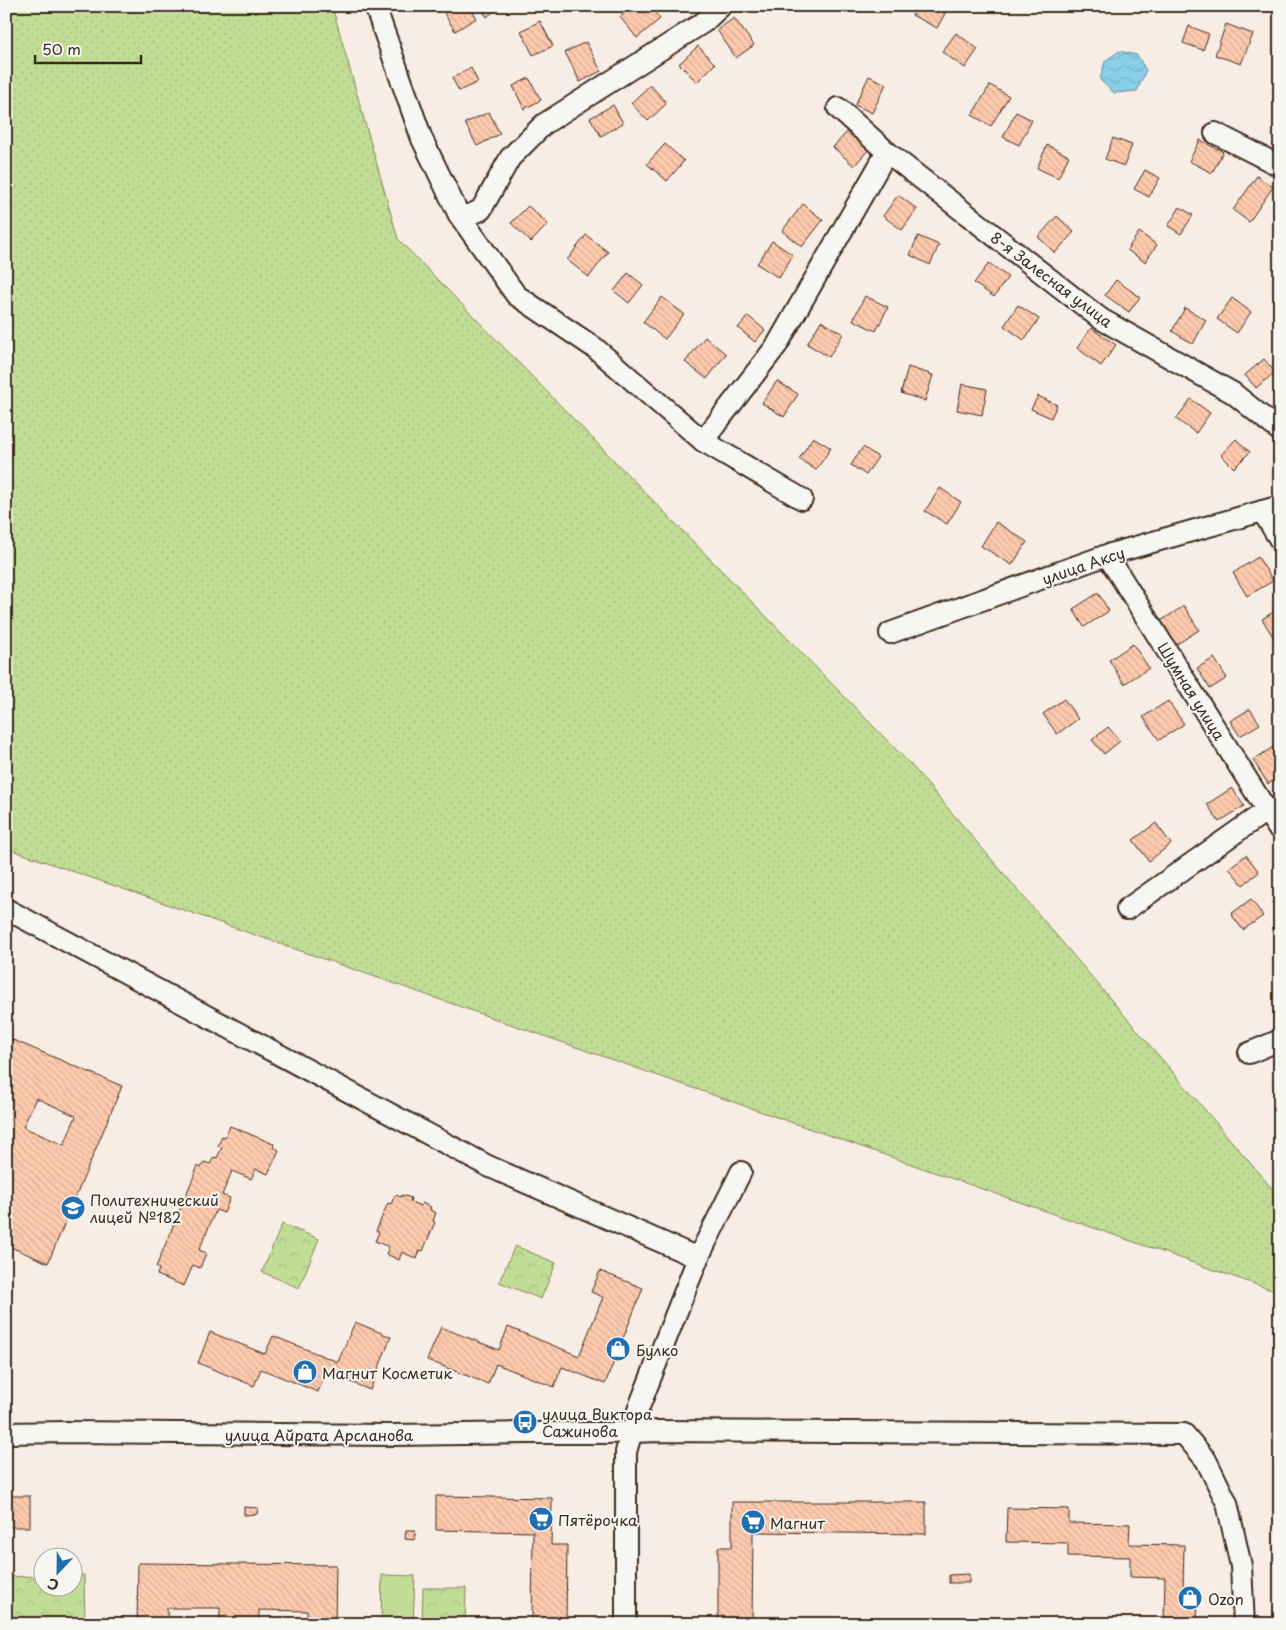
<svg xmlns="http://www.w3.org/2000/svg" width="1286" height="1630" viewBox="0 0 1286 1630" font-family="'Playpen Sans',sans-serif">
<defs>
<pattern id="grass-dots" width="8" height="8" patternUnits="userSpaceOnUse" patternTransform="scale(1.25)"><rect width="8" height="8" fill="#c1dd95"/><path d="M2 2h.1M6 6h.1" fill="none" stroke="#a7be80" stroke-width="1.8" stroke-linecap="round"/></pattern>
<pattern id="park-crowns" width="20" height="18" patternUnits="userSpaceOnUse" patternTransform="scale(1.25)"><rect width="20" height="18" fill="#c1dd95"/><path d="M2 6a3 3 0 1 1 6 0M12 15a3 3 0 1 1 6 0" fill="none" stroke="#a7be80"/></pattern>
<pattern id="water-waves" width="16" height="10" patternUnits="userSpaceOnUse" patternTransform="scale(1.25)"><rect width="16" height="10" fill="#89cfea"/><path d="M0 5q4-4 8 0t8 0" fill="none" stroke="#77b2c8"/></pattern>
<pattern id="building-back-hatch" width="6" height="6" patternUnits="userSpaceOnUse" patternTransform="scale(1.25)"><rect width="6" height="6" fill="#fecaae"/><path d="M-1 5l2 2M0 0l6 6M5-1l2 2" fill="none" stroke="#dbae95"/></pattern>
</defs>
<rect width="100%" height="100%" fill="#f8ede4"/>
<filter id="ink" filterUnits="userSpaceOnUse"><feTurbulence type="fractalNoise" baseFrequency=".02" numOctaves="2"/><feDisplacementMap in="SourceGraphic" scale="10" xChannelSelector="R" yChannelSelector="G"/><feConvolveMatrix kernelMatrix="1 2 1 2 8 2 1 2 1" color-interpolation-filters="sRGB"/></filter>
<g filter="url(#ink)">
<polygon fill="url(#grass-dots)" stroke="#7e845a" points="6,6 332,6 398,239 912,766 1280,1198 1280,1293 6,848"/>
<g fill="url(#park-crowns)" stroke="#7e845a">
<polygon points="282,1224 319,1239 299,1288 262,1272"/>
<polygon points="515,1246 556,1263 541,1299 499,1282"/>
<polygon points="84,1575 85,1624 6,1624 6,1577 42,1576 42,1588 72,1588 73,1576"/>
<polygon points="423,1588 466,1588 465,1624 422,1624"/>
</g>
<polygon fill="#c1dd95" stroke="#7e845a" points="382,1575 415,1576 413,1624 381,1624"/>
<polygon fill="url(#water-waves)" stroke="#6a8d98" points="1119,51 1137,55 1146,70 1137,91 1114,93 1100,80 1105,61"/>
<g fill="url(#building-back-hatch)" stroke="#3b2a1e" fill-rule="evenodd">
<polygon points="454,6 469,6 477,18 455,31 444,13"/>
<polygon points="479,6 500,6 487,17"/>
<polygon points="633,6 650,6 660,19 637,38 620,17"/>
<polygon points="917,6 949,6 937,28 912,15"/>
<polygon points="734,18 754,45 736,58 717,30"/>
<polygon points="540,21 553,46 533,55 521,31"/>
<polygon points="1226,24 1253,34 1241,64 1215,55"/>
<polygon points="1189,26 1209,34 1203,50 1183,43"/>
<polygon points="956,33 978,49 965,68 942,52"/>
<polygon points="586,42 601,71 580,82 565,52"/>
<polygon points="698,46 715,64 697,82 679,64"/>
<polygon points="471,68 478,82 459,91 452,78"/>
<polygon points="869,76 886,84 872,113 855,105"/>
<polygon points="529,78 541,100 524,109 513,86"/>
<polygon points="650,85 667,103 648,121 631,103"/>
<polygon points="990,85 1009,96 991,126 972,115"/>
<polygon points="613,105 623,123 601,136 590,118"/>
<polygon points="489,112 500,134 477,146 465,123"/>
<polygon points="1016,112 1032,120 1019,145 1003,137"/>
<polygon points="850,129 870,148 854,166 833,147"/>
<polygon points="1113,138 1132,145 1124,166 1105,159"/>
<polygon points="1200,140 1223,152 1212,173 1189,161"/>
<polygon points="665,144 684,161 667,181 647,164"/>
<polygon points="1047,145 1069,156 1058,178 1037,168"/>
<polygon points="1145,170 1160,178 1149,197 1134,189"/>
<polygon points="1257,176 1273,187 1249,222 1233,210"/>
<polygon points="898,195 917,209 902,230 883,216"/>
<polygon points="803,204 823,220 802,247 782,231"/>
<polygon points="528,206 548,224 531,242 511,223"/>
<polygon points="1180,207 1193,215 1181,234 1168,226"/>
<polygon points="1057,216 1074,232 1055,253 1038,237"/>
<polygon points="1139,232 1157,245 1145,262 1127,250"/>
<polygon points="586,235 608,252 589,277 567,260"/>
<polygon points="918,236 939,245 930,265 910,255"/>
<polygon points="772,241 793,255 779,278 757,264"/>
<polygon points="989,263 1008,277 994,297 974,283"/>
<polygon points="628,273 643,285 629,303 614,291"/>
<polygon points="1116,280 1140,297 1129,312 1105,295"/>
<polygon points="865,296 888,307 876,331 853,320"/>
<polygon points="662,297 684,314 665,339 643,322"/>
<polygon points="1232,298 1251,312 1237,333 1217,319"/>
<polygon points="1018,305 1039,319 1024,340 1004,326"/>
<polygon points="1185,308 1206,320 1193,344 1172,331"/>
<polygon points="748,316 765,330 755,342 738,328"/>
<polygon points="821,321 843,334 829,357 807,344"/>
<polygon points="1091,328 1116,345 1101,366 1077,348"/>
<polygon points="705,337 726,354 707,379 685,362"/>
<polygon points="1264,359 1275,372 1256,388 1245,375"/>
<polygon points="908,367 933,375 925,401 901,393"/>
<polygon points="777,381 798,394 784,417 762,403"/>
<polygon points="962,384 987,389 982,415 957,410"/>
<polygon points="1038,396 1057,405 1051,418 1031,409"/>
<polygon points="1191,399 1210,413 1196,433 1176,419"/>
<polygon points="813,437 831,448 816,470 799,459"/>
<polygon points="1236,439 1250,452 1234,468 1221,455"/>
<polygon points="863,447 878,457 866,475 851,465"/>
<polygon points="940,488 961,502 947,524 925,511"/>
<polygon points="996,522 1027,542 1012,565 981,546"/>
<polygon points="1258,557 1273,581 1247,596 1233,573"/>
<polygon points="1098,593 1109,611 1084,627 1073,609"/>
<polygon points="1184,606 1199,630 1174,646 1159,622"/>
<polygon points="1280,608 1280,641 1277,643 1262,619"/>
<polygon points="1133,644 1149,668 1124,684 1109,660"/>
<polygon points="1214,658 1227,678 1210,689 1197,668"/>
<polygon points="1064,699 1078,719 1057,734 1043,714"/>
<polygon points="1168,701 1184,724 1159,740 1143,717"/>
<polygon points="1250,709 1260,724 1240,736 1230,721"/>
<polygon points="1108,727 1120,741 1104,754 1092,740"/>
<polygon points="1278,744 1280,747 1280,777 1268,784 1253,760"/>
<polygon points="1232,788 1244,806 1219,822 1207,804"/>
<polygon points="1156,823 1171,844 1149,861 1133,840"/>
<polygon points="1246,855 1259,872 1243,885 1229,868"/>
<polygon points="1251,899 1263,916 1243,930 1231,914"/>
<path d="M6,1037l116,49 -74,177 -42,-18zM36,1098l40,18 -12,29 -41,-18z"/>
<polygon points="230,1126 274,1144 273,1147 279,1150 268,1174 256,1169 251,1179 232,1171 222,1195 230,1198 224,1213 216,1210 199,1250 206,1253 200,1268 193,1265 184,1286 157,1275 159,1269 156,1267 198,1166 201,1168 204,1162 210,1164 214,1157 217,1158 222,1147 218,1146 222,1136 225,1137"/>
<polygon points="395,1195 401,1197 402,1195 411,1198 410,1202 421,1206 422,1203 431,1207 430,1210 436,1213 433,1221 435,1222 423,1251 420,1250 417,1259 402,1252 399,1260 386,1254 389,1247 375,1241 379,1232 376,1231 388,1203 391,1204"/>
<polygon points="600,1271 643,1288 605,1384 562,1367 554,1387 496,1364 488,1384 427,1360 441,1327 499,1350 508,1327 579,1356 603,1297 591,1292"/>
<polygon points="355,1322 391,1337 370,1390 326,1372 318,1392 261,1369 254,1386 198,1363 210,1332 265,1354 273,1336 338,1362"/>
<rect x="6" y="1496" width="24" height="31"/>
<polygon points="436,1496 552,1498 551,1545 567,1545 566,1624 532,1624 533,1532 436,1530"/>
<polygon points="732,1502 926,1502 926,1534 753,1532 752,1624 718,1624 718,1547 732,1547"/>
<polygon points="244,1507 258,1508 257,1514 244,1515"/>
<polygon points="1007,1508 1069,1509 1069,1523 1130,1524 1129,1544 1184,1545 1183,1591 1198,1591 1197,1624 1164,1624 1165,1578 1130,1577 1130,1557 1068,1556 1068,1543 1006,1542"/>
<polygon points="406,1530 415,1530 415,1540 405,1539"/>
<polygon points="138,1563 336,1565 335,1624 307,1624 307,1611 259,1610 259,1624 220,1624 220,1608 167,1608 168,1624 137,1624"/>
<polygon points="969,1574 969,1583 949,1583 949,1575"/>
</g>
<g fill="none" stroke-linecap="round" stroke-linejoin="round">
<defs>
<g id="minor">
<polyline points="375,6 422,139 459,215 516,295 595,348 703,441 802,499"/>
<polyline points="838,108 887,152 1101,319 1233,393 1280,431"/>
<polyline points="1215,133 1280,166"/>
<polyline points="459,215 469,215 481,210 510,158 544,124 704,22 721,6"/>
<polyline points="703,441 777,345 887,152"/>
<polyline points="1262,511 1280,540"/>
<polyline points="1107,555 1277,827"/>
<polyline points="890,633 1107,555 1280,506"/>
<polyline points="6,909 488,1166 698,1258"/>
<polyline points="1127,909 1266,811"/>
<polyline points="1249,1053 1280,1040"/>
<polyline points="6,1433 67,1432 393,1435 526,1433 606,1433 659,1431 1184,1434 1206,1460 1227,1503 1241,1566 1244,1624"/>
<polyline points="626,1624 626,1452 639,1407 698,1258 741,1172"/>
</g>
</defs>
<use href="#minor" stroke="#3b2a1e" stroke-width="24"/>
<use href="#minor" stroke="#f6f6f2" stroke-width="20"/>
</g>
</g>
<defs>
<symbol id="school-disc" viewBox="-11 -11 22 22"><circle r="9.5" fill="#1f6fb2" stroke="#f6f6f2"/><path d="M0-5L7-2L0 1L-7-2ZM-4 1L0 2.5L4 1V4Q0 6-4 4Z" fill="#fff"/></symbol>
<symbol id="shop-disc" viewBox="-11 -11 22 22"><circle r="9.5" fill="#1f6fb2" stroke="#f6f6f2"/><path d="M-5-2.5h2.3a2.7 3.5 0 0 1 5.4 0H5L5.5 6h-11ZM-1.5-2.5h3a1.5 2.3 0 0 0-3 0Z" fill="#fff"/></symbol>
<symbol id="bus-disc" viewBox="-11 -11 22 22"><circle r="9.5" fill="#1f6fb2" stroke="#f6f6f2"/><path d="M-5-6H5V4H4V6H2V4H-2V6H-4V4H-5ZM-3.5-4V0h7V-4ZM-3.5 1.2v1.5H-2V1.2ZM2 1.2v1.5H3.5V1.2Z" fill="#fff"/></symbol>
<symbol id="supermarket-disc" viewBox="-11 -11 22 22"><circle r="9.5" fill="#1f6fb2" stroke="#f6f6f2"/><path d="M-6-5.5h2.5l.6 2H6L4.5 2H-2.5L-4.4-4H-6ZM-1.5 3.2a1.3 1.3 0 1 0 .1 0ZM3 3.2a1.3 1.3 0 1 0 .1 0Z" fill="#fff"/></symbol>
</defs>
<g fill-rule="evenodd">
<use href="#school-disc" x="59" y="1194" width="28" height="28"/>
<use href="#shop-disc" x="604" y="1335" width="28" height="28"/>
<use href="#shop-disc" x="291" y="1358" width="28" height="28"/>
<use href="#bus-disc" x="511" y="1408" width="28" height="28"/>
<use href="#supermarket-disc" x="527" y="1505" width="28" height="28"/>
<use href="#supermarket-disc" x="739" y="1508" width="28" height="28"/>
<use href="#shop-disc" x="1176" y="1584" width="28" height="28"/>
</g>
<g text-anchor="middle" dominant-baseline="central" stroke-width="4" stroke-linejoin="round" paint-order="stroke">
<g font-size="15" fill="#3b2a1e" stroke="#f6f6f2">
<text transform="translate(1052 279) rotate(37)">8-я Залесная улица</text>
<text transform="translate(1083 565) rotate(-19)">улица Аксу</text>
<text transform="translate(1192 691) rotate(58)">Шумная улица</text>
<text x="319" y="1434">улица Айрата Арсланова</text>
</g>
<g font-size="15" fill="#3b2a1e" stroke="#f6f6f2" text-anchor="start">
<text x="90" y="1199">Политехнический<tspan x="90" dy="17">лицей №182</tspan></text>
<text x="636" y="1349">Булко</text>
<text x="322" y="1372">Магнит Косметик</text>
<text x="542" y="1413">улица Виктора<tspan x="542" dy="17">Сажинова</tspan></text>
<text x="558" y="1519">Пятёрочка</text>
<text x="770" y="1522">Магнит</text>
<text x="1208" y="1598">Ozon</text>
</g>
</g>
<rect width="1286" height="1630" fill="none" stroke="#f6f6f2" stroke-width="25"/>
<rect x="12" y="12" width="1261" height="1605" fill="none" stroke="#3b2a1e" stroke-width="2" filter="url(#ink)"/>
<g transform="translate(58 1572) rotate(202)"><circle r="24" fill="#f6f6f2" stroke="#aba49d"/>
<path d="M0-4L9 19L0 12L-9 19Z" fill="#1f6fb2"/>
<text y="-8" font-size="14" font-weight="bold" text-anchor="middle" fill="#3b2a1e">С</text>
</g>
<path d="M35 55v8h106v-8" fill="none" stroke="#3b2a1e" stroke-width="2.5"/>
<text x="42" y="55" font-size="15" fill="#3b2a1e" stroke="#f6f6f2" stroke-width="4" paint-order="stroke">50 m</text>
</svg>
